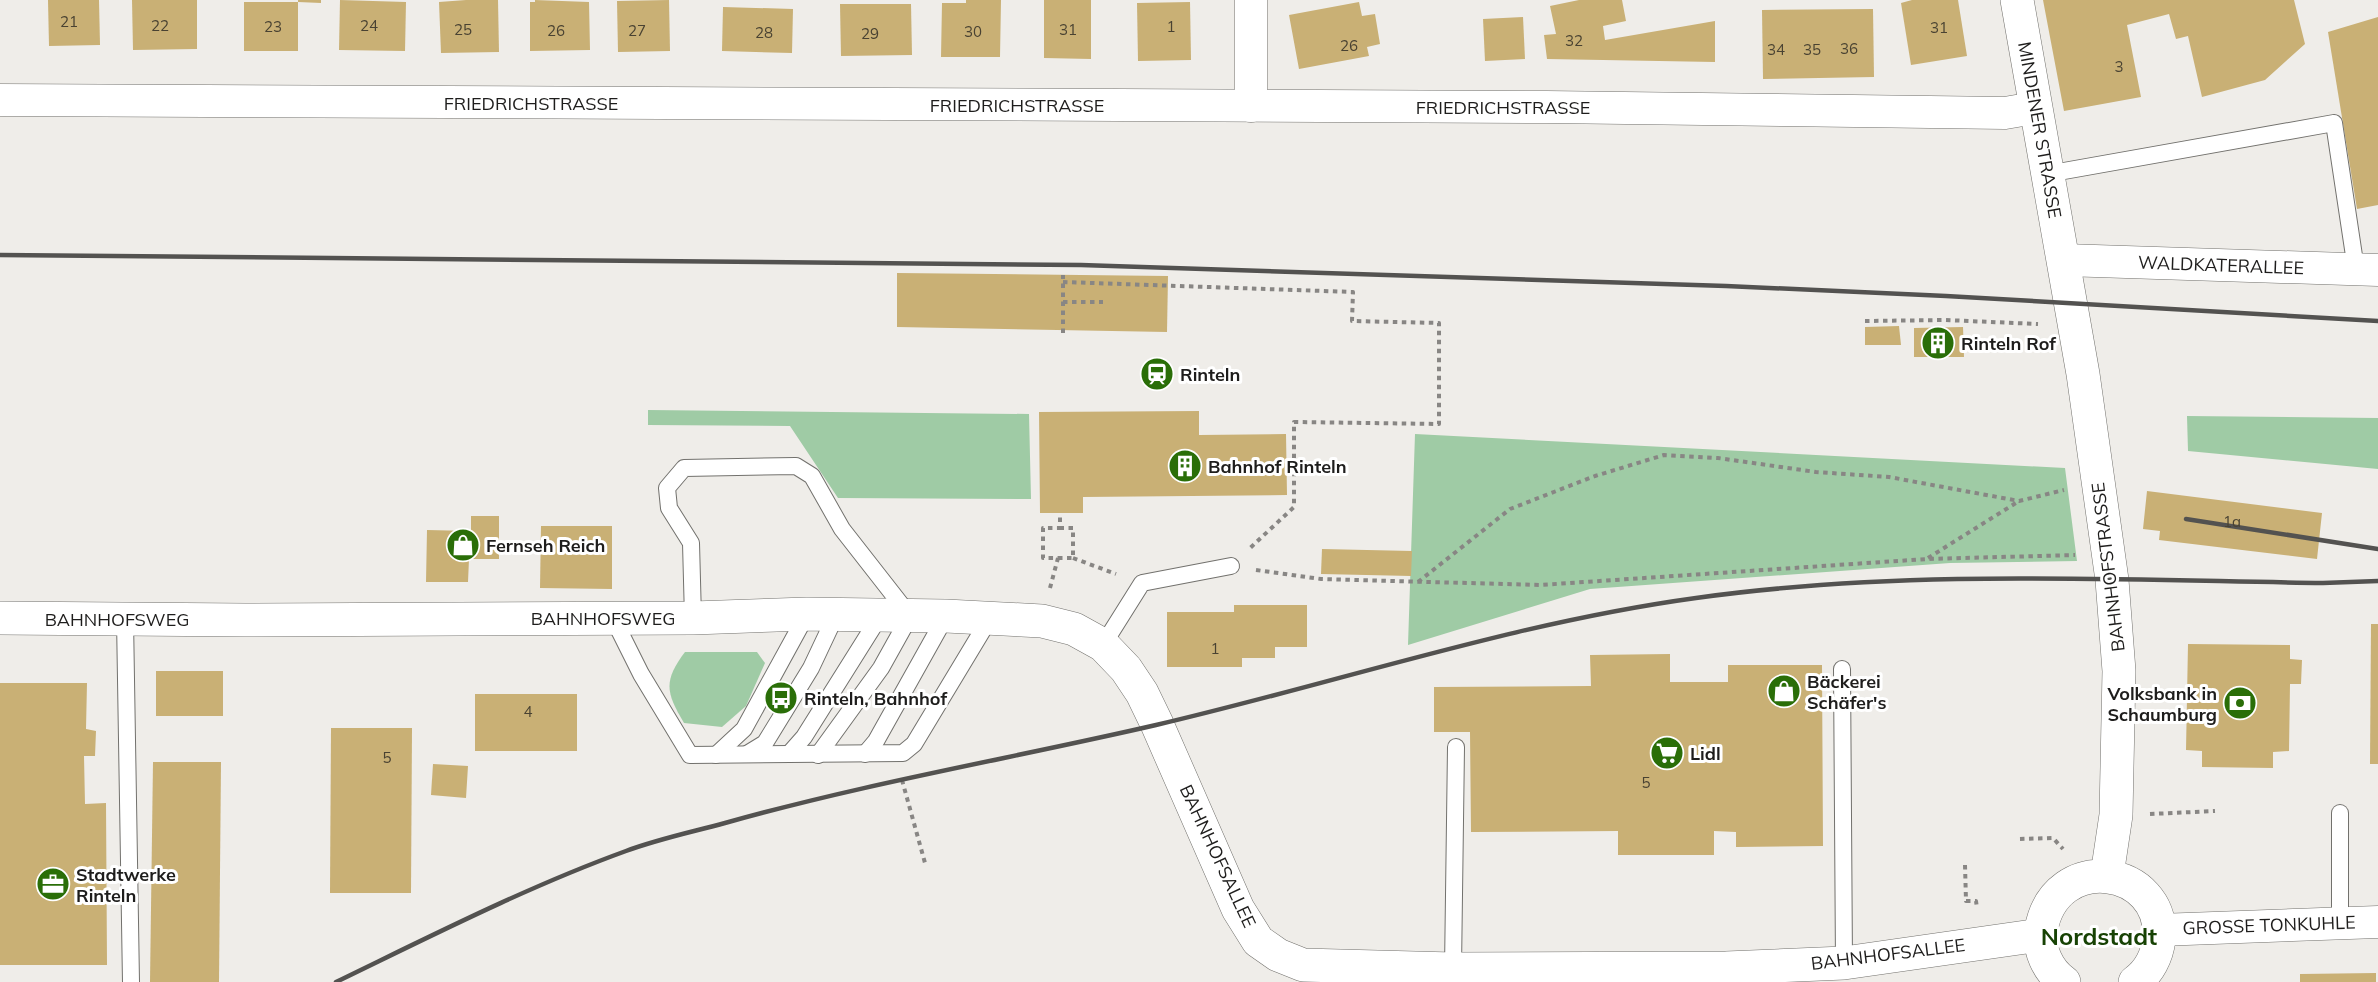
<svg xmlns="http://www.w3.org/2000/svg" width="2378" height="982" viewBox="0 0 2378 982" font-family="Mulish,sans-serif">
<rect width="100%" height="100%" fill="#efede9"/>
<g fill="#9fcba5">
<polygon points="648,410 1029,414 1031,499 838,498 790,426 648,425"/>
<polygon points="2187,416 2378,418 2378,469 2188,451"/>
<polygon points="1415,434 2065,468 2077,561 1950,563 1590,589 1408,645"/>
<path d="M685,652h72l8,11 -19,43 -24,21 -38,-4c-18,-30 -21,-42 1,-71z"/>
</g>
<g fill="#c9b075">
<polygon points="48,0 99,0 100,45 49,46"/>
<polygon points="132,0 197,0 197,49 133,50"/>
<polygon points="298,0 321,0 321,3 298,2"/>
<polygon points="340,0 406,2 405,51 339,50"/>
<polygon points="466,0 498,0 499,52 441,53 439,2"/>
<polygon points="535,0 589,2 590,50 530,51 530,2 535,2"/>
<polygon points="669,0 670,51 618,52 617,1"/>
<polygon points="966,0 1001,0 1000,57 941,57 942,3 966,3"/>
<polygon points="1044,0 1091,0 1091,59 1044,58"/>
<polygon points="1579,0 1622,0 1626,21 1603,26 1605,40 1715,21 1715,62 1547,59 1544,35 1556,34 1550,6"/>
<polygon points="1912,0 1958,0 1967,56 1911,65 1901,3"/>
<polygon points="2043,0 2294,0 2305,44 2265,80 2202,97 2188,36 2176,39 2169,14 2127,25 2141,97 2064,111"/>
<rect x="244" y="2" width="54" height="49"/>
<polygon points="1190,2 1191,60 1138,61 1137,3"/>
<polygon points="1359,2 1362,16 1375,14 1380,44 1367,47 1369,56 1299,69 1289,15"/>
<polygon points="840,4 911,4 912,55 841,56"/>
<polygon points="723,7 793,9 792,53 722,51"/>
<polygon points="1873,9 1874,77 1763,79 1762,10"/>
<polygon points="1523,17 1525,59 1485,61 1483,19"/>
<polygon points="2378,17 2378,205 2357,209 2328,32"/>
<polygon points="897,273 1168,276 1167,332 897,327"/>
<polygon points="1899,326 1901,345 1865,345 1865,327"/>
<polygon points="1963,327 1964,357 1914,357 1914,328"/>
<polygon points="1199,411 1199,435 1286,434 1287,495 1083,497 1083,513 1040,513 1039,412"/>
<polygon points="2147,491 2322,513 2317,559 2159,540 2160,531 2143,529"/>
<polygon points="471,516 499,516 499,559 469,559 468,582 426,582 427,530 471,531"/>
<polygon points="541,526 612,526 612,589 540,588"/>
<polygon points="1322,549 1412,551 1411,576 1321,574"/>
<polygon points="1234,605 1307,605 1307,647 1275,647 1275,658 1242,658 1242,667 1167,667 1167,612 1234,612"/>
<polygon points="2371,624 2378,624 2378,764 2370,764"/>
<polygon points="2188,644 2290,645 2290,659 2302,660 2301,684 2290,684 2289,751 2273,752 2273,768 2202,767 2202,751 2186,750"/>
<polygon points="1670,654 1670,682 1728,682 1728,665 1822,665 1823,846 1736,847 1736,832 1714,831 1714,855 1618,855 1618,831 1471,832 1470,732 1434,732 1434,687 1591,686 1590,655"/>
<rect x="156" y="671" width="67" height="45"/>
<polygon points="0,683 87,683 86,729 96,731 95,756 84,756 85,804 106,803 107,965 0,965"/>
<rect x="475" y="694" width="102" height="57"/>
<polygon points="331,728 412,728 411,893 330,893"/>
<polygon points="153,762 221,762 219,982 150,982"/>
<polygon points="433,764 468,766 466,798 431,795"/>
<polygon points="2376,973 2376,982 2300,982 2300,974"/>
</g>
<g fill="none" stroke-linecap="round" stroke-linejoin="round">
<defs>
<g id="service">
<polyline points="2047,174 2334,123 2356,269"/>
<polyline points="613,618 641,674 690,755 903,753 914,744 990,618"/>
<polyline points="693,618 691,543 669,508 667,488 684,468 796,466 812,476 842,529 910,616 881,668 818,755"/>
<polyline points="125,619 131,982"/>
<polyline points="1103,645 1142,583 1231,566"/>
<polyline points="1842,669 1844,963"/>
<polyline points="747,754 765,743 811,668 836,615"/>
<polyline points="789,754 804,737 880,616"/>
<polyline points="865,754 876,741 946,616"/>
<polyline points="716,755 744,729 807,614"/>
<polyline points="2340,813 2340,922"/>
<polyline points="1453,969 1456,747"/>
</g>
<g id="minor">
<polyline points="1251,0 1251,106"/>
<polyline points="0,100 1547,107 2005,113 2034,108"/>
<polyline points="2064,260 2378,270"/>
<polyline points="2159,930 2378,922"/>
</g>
<polyline id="tertiary" points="0,618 245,620 693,618 807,614 946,616 1042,621 1074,629 1103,645 1126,669 1142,693 1157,724 1238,909 1258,941 1278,955 1303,965 1453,969 1726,968 1844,963 2040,935"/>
<g id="secondary">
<polyline points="2017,0 2083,374 2112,580 2119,671 2116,815 2107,875"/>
<path d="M2064,982c-16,-11 -26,-33 -23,-52 14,-81 124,-64 118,9 -2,17 -10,33 -24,43"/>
</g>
</defs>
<use href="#service" stroke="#72716d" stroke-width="18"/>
<use href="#minor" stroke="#72716d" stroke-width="33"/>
<use href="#tertiary" stroke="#72716d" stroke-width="34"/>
<use href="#secondary" stroke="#72716d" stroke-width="34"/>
<g stroke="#888684" stroke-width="4" stroke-dasharray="4.5 4.5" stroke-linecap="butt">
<polyline points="1063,282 1353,292 1352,321 1439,323 1439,424 1294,422 1294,507 1249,549"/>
<polyline points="1063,302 1103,302"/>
<polyline points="1865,321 1945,320 2038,324"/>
<polyline points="1063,333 1063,275"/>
<polyline points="1058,558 1073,558 1073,528 1060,528"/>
<polyline points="1073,558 1116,574"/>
<polyline points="1928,558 2019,501"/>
<polyline points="1256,570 1321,579 1540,585 1927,559 2075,555"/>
<polyline points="1418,582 1510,509 1595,476 1664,455 1718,458 1816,472 1889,477 2019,501 2064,490"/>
<polyline points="1050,588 1058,558 1043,558 1043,528 1060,528 1060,513"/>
<polyline points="902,780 925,863"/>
<polyline points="2150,814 2215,811"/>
<polyline points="2020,839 2053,838 2063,849"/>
<polyline points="1965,865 1966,901 1976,901 1977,908"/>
</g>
<use href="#service" stroke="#fff" stroke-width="16"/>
<use href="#minor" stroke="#fff" stroke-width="32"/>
<use href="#tertiary" stroke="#fff" stroke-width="33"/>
<use href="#secondary" stroke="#fff" stroke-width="33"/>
<g stroke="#535250" stroke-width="4.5">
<polyline points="0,255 1081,265 1726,286 1946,296 2378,321"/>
<polyline points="2186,519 2378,549"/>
<path d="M336,982c95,-46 191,-95 290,-131 32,-12 66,-19 99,-28 142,-40 288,-65 431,-98 180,-42 357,-102 540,-127 207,-29 419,-18 627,-15l55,-2"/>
</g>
</g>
<defs>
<symbol id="building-disc" viewBox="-11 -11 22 22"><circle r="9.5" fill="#2a6e08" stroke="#fff"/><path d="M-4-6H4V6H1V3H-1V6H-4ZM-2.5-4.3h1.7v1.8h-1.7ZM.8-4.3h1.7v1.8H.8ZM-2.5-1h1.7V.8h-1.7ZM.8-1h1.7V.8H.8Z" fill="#fff"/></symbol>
<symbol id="station-disc" viewBox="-11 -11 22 22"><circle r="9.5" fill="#2a6e08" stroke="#fff"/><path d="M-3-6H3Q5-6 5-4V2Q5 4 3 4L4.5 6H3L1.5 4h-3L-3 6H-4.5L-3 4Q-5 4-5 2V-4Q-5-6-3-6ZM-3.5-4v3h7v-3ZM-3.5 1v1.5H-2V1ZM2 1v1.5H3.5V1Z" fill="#fff"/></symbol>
<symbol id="shop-disc" viewBox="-11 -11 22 22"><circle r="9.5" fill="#2a6e08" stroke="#fff"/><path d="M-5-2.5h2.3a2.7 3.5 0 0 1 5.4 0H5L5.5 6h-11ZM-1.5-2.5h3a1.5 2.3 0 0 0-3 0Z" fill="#fff"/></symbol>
<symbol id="bus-disc" viewBox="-11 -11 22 22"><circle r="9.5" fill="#2a6e08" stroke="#fff"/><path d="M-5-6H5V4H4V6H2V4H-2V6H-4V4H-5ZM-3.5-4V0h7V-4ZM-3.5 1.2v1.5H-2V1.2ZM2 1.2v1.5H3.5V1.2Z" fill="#fff"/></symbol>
<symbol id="bank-disc" viewBox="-11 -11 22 22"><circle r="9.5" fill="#2a6e08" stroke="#fff"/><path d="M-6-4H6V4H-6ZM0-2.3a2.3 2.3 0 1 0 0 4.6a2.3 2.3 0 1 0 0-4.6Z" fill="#fff"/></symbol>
<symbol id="supermarket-disc" viewBox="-11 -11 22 22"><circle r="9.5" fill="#2a6e08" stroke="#fff"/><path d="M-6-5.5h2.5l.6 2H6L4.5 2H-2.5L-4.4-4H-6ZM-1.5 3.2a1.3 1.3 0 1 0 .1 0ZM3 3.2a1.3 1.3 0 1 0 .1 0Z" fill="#fff"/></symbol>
<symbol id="office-disc" viewBox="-11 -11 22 22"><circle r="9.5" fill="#2a6e08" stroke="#fff"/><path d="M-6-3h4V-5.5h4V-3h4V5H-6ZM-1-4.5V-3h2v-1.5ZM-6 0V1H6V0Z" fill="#fff"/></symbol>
</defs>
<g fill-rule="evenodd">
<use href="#building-disc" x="1919" y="324" width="38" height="38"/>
<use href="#station-disc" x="1138" y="355" width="38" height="38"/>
<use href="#building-disc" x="1166" y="447" width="38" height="38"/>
<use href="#shop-disc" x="444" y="526" width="38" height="38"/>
<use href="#shop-disc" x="1765" y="672" width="38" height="38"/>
<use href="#bus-disc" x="762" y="679" width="38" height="38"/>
<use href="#bank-disc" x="2221" y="684" width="38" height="38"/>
<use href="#supermarket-disc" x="1648" y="734" width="38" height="38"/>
<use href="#office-disc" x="34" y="865" width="38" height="38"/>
</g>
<g text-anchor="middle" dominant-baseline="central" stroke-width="6" stroke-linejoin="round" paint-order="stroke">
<g font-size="15" fill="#494232">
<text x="69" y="21">21</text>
<text x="160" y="25">22</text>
<text x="369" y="25">24</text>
<text x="273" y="26">23</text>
<text x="1171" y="26">1</text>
<text x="1939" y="27">31</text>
<text x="463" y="29">25</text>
<text x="1068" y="29">31</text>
<text x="556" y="30">26</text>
<text x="637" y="30">27</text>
<text x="973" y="31">30</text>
<text x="764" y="32">28</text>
<text x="870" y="33">29</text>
<text x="1574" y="40">32</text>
<text x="1349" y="45">26</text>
<text x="1849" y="48">36</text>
<text x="1776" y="49">34</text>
<text x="1812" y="49">35</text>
<text x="2119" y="66">3</text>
<text x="2232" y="521">1a</text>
<text x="1215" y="648">1</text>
<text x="528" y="711">4</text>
<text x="387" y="757">5</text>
<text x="1646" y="782">5</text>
</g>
<g font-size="18" fill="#1e1d1c" stroke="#fff">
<text x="531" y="103">FRIEDRICHSTRASSE</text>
<text x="1017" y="105">FRIEDRICHSTRASSE</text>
<text x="1503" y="107">FRIEDRICHSTRASSE</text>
<text transform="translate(2040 130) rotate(80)">MINDENER STRASSE</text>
<text transform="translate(2221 265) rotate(2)">WALDKATERALLEE</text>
<text transform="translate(2108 567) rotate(-97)">BAHNHOFSTRASSE</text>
<text x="603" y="618">BAHNHOFSWEG</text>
<text x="117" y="619">BAHNHOFSWEG</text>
<text transform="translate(1218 856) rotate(65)">BAHNHOFSALLEE</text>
<text transform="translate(2269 925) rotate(-2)">GROSSE TONKUHLE</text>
<text transform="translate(1888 954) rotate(-7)">BAHNHOFSALLEE</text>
</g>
<g font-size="18" font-weight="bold" fill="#1e1d1c" stroke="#fff" text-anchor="start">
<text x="1961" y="343">Rinteln Rof</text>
<text x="1180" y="374">Rinteln</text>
<text x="1208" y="466">Bahnhof Rinteln</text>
<text x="486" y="545">Fernseh Reich</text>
<text x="1807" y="681">Bäckerei<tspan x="1807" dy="21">Schäfer's</tspan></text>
<text x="2217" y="693" text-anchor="end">Volksbank in<tspan x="2217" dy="21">Schaumburg</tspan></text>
<text x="804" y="698">Rinteln, Bahnhof</text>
<text x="1690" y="753">Lidl</text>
<text x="76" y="874">Stadtwerke<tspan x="76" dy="21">Rinteln</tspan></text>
</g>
<g font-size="24" font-weight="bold" fill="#174204" stroke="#fff">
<text x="2099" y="936">Nordstadt</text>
</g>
</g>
</svg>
